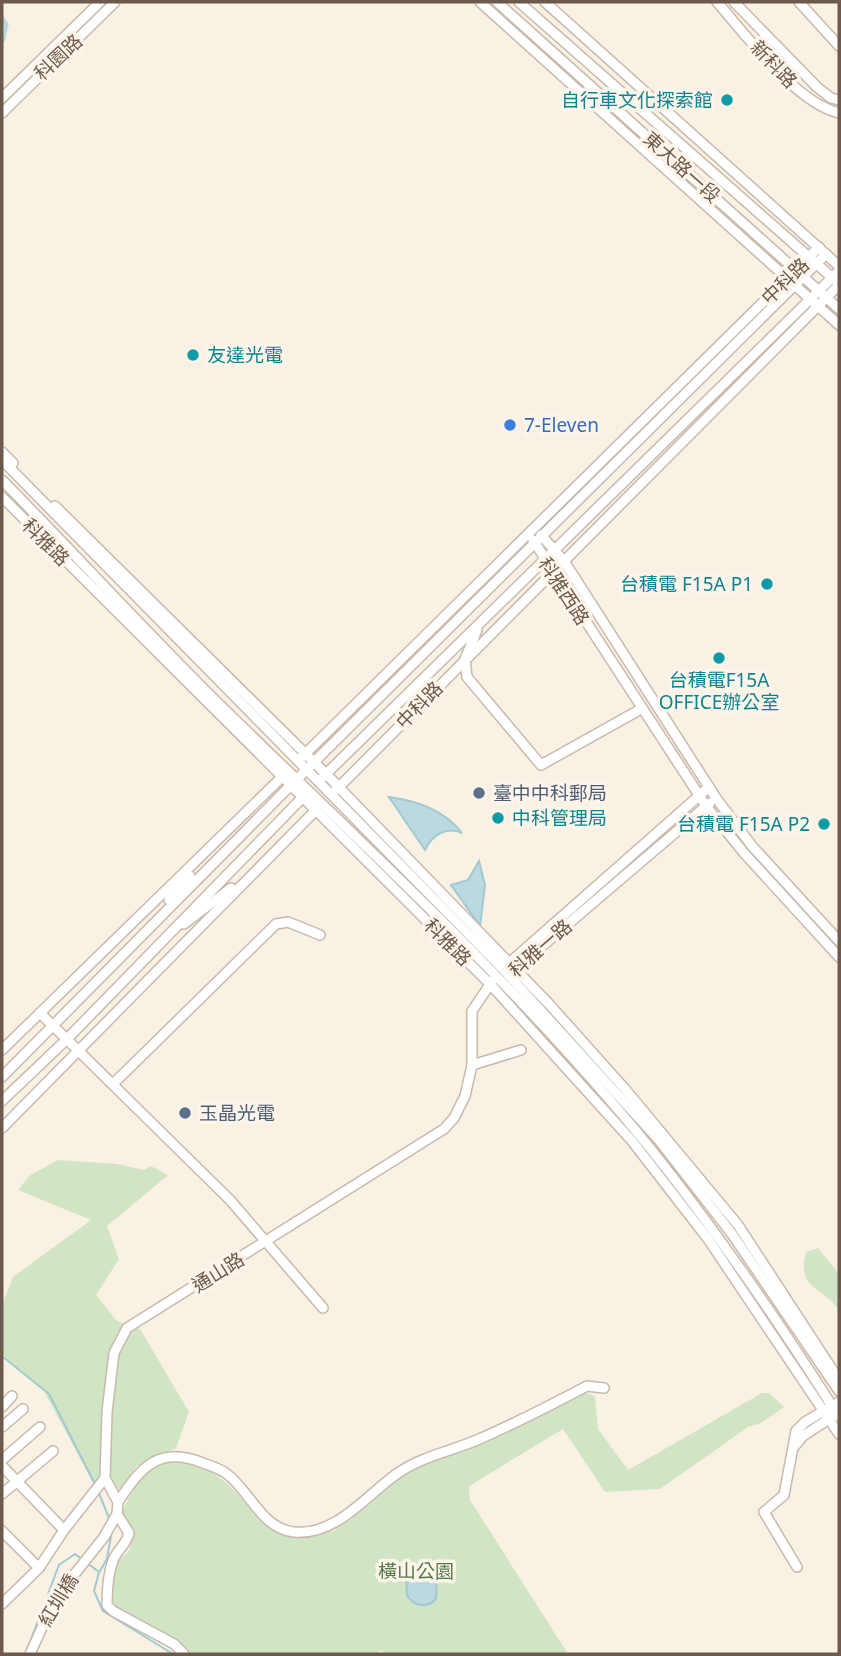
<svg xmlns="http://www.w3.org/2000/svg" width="841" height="1656" viewBox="0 0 841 1656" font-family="'Noto Sans','Noto Sans TC',sans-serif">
<rect width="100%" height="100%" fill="#f9f1e4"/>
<g fill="#d1e5c4">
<polygon points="58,1160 117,1164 144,1170 151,1166 168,1175 107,1226 119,1259 96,1295 117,1321 140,1329 189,1412 176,1448 137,1466 120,1489 92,1481 43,1389 2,1354 2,1305 13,1277 91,1220 18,1190 29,1176"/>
<path d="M818,1248l21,26v37c-15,-26 -43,-19 -33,-59z"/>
<path d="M583,1392l12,4 3,33 30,41 134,-77h7l15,14 -25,17 -11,3 -88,62 -55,3 -42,-63 -94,57 1,14 98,154h-185v-4l-9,4h-185l-69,-41c-12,-12 -12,-37 -2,-52 3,-4 9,-6 11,-11 5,-14 -3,-25 -8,-37l26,-48c12,-2 25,-7 37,-4 72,16 64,98 156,68l-24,2 52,-27 50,-40 67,-22z"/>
</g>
<g fill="#bbdae0" stroke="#a2c9d1" stroke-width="2">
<path d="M389,797c29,4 55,13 73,36 -16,-7 -30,2 -37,17z"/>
<polygon points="479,861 485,885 480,926 451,885 468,880"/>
<path d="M425,1569c13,8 12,15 11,30 -9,10 -23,7 -29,-4l-1,-21z"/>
</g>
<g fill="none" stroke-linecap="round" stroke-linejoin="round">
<g stroke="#a2c9d1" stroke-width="2">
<polyline points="2,1356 49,1394 96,1486"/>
<polyline points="98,1491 109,1518"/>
<polyline points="87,1563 99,1572 94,1591 103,1611 173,1654"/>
<polyline points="100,1571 107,1559 112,1530"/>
<polyline points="27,1650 59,1565 75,1554 83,1560"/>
</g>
<polyline stroke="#bbdae0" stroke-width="7" points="2,20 5,25 2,39"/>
<defs>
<g id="minor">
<polyline points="480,2 839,325"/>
<polyline points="497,2 839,309"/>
<polyline points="519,2 835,280"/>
<polyline points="545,2 839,266"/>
<path d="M717,2c30,34 78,100 122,111"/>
<polyline points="734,2 817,87 831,98 839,100"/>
<polyline points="799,2 839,46"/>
<polyline points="2,98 100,2"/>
<polyline points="2,113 115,2"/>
<polyline points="2,452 13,463"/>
<polyline points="2,460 502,968 658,1139 732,1234 839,1391"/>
<path d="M2,480c74,75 145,153 220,227 146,143 299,282 428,441 68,85 131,177 189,269"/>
<polyline points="2,497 491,985 632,1141 708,1239 839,1434"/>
<polyline points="55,506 326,774 549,1004 625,1089 738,1225 839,1380"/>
<polyline points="541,535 564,561 716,798 752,846 839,941"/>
<polyline points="533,540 706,806 744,853 839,957"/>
<polyline points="477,630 465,659 467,677 541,765 641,709"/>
<polyline points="301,758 819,247"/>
<polyline points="323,777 839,271"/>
<polyline points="335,791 839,285"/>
<polyline points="169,900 190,876"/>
<polyline points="184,924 231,888"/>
<polyline points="507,965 709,787"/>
<polyline points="513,971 710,803"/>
<polyline points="40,1013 230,1200 323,1308"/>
<polyline points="2,1050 286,773"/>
<polyline points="472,1065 521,1050"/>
<polyline points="2,1077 291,785 826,254"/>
<polyline points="113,1084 276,924 288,922 320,935"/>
<polyline points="2,1101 66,1040 306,794"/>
<polyline points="2,1128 318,808"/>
<polyline points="2,1407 12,1396"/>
<polyline points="2,1427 23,1409"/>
<polyline points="794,1447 803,1436 835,1415"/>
<polyline points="2,1460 40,1427"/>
<polyline points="2,1466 64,1530"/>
<polyline points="2,1494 53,1451"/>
<path d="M118,1502c23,-35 41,-57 85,-39 8,3 18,6 24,11 23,17 35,55 67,58 43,4 73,-38 104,-59 23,-16 53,-22 79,-33 37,-16 74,-35 110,-54l17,2"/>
<path d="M117,1514l12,19c-3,12 -10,15 -15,25 -6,14 -7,31 -7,47l6,6 61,33 10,10"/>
<polyline points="2,1531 39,1568"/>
<polyline points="797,1567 764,1512 784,1495 796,1431 805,1422 839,1402"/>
<polyline points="2,1604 39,1568 64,1530 105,1478 107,1412 114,1353 127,1328 444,1129 454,1118 465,1096 472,1065 472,1011 493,980"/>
<polyline points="30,1654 55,1599 104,1537 117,1514 118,1502 105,1478"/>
</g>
</defs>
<use href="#minor" stroke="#c8b9ac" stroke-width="12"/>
<use href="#minor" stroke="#fff" stroke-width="9"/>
</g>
<g fill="#0f9aa8" stroke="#fdf5ea" stroke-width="2.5">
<circle cx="727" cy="100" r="7"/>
<circle cx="193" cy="355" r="7"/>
<circle cx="767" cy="584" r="7"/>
<circle cx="719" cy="658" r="7"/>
<circle cx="498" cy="818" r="7"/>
<circle cx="824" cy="824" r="7"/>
</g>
<circle fill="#3f7fe0" stroke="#fdf5ea" stroke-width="2.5" cx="510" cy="425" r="7"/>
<g fill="#5c6f8a" stroke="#fdf5ea" stroke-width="2.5">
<circle cx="479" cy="793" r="7"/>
<circle cx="185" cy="1113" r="7"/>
</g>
<g text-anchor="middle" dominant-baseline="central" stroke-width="7" stroke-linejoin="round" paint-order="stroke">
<g font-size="19" fill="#6e594d" stroke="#fdf5ea">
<text transform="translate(58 57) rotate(-43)">科園路</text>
<text transform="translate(774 64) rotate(46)">新科路</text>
<text transform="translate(682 167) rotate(42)">東大路一段</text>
<text transform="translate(785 281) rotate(-44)">中科路</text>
<text transform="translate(46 542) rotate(45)">科雅路</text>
<text transform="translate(564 591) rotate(57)">科雅西路</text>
<text transform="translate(419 705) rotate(-46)">中科路</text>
<text transform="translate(448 942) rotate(45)">科雅路</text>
<text transform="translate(540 948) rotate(-41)">科雅一路</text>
<text transform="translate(218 1272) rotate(-32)">通山路</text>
<text transform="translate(58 1600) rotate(-59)">紅圳橋</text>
</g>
<g font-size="19" fill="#0d838f" stroke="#fdf5ea" text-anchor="end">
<text x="713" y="100">自行車文化探索館</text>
<text x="207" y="355" text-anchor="start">友達光電</text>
<text x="753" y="584">台積電 F15A P1</text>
<text x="719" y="680" text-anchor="middle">台積電F15A<tspan x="719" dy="22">OFFICE辦公室</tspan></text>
<text x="512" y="818" text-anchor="start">中科管理局</text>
<text x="810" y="824">台積電 F15A P2</text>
</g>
<g font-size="19" fill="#366cbe" stroke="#fdf5ea" text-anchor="start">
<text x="524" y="425">7-Eleven</text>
</g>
<g font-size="19" fill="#4e5e75" stroke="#fdf5ea" text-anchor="start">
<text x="493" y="793">臺中中科郵局</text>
<text x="199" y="1113">玉晶光電</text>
</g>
<g font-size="19" fill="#567949" stroke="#fdf5ea">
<text x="416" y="1571">橫山公園</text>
</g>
</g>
<rect width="841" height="1656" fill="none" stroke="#6e594d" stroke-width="7"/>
</svg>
